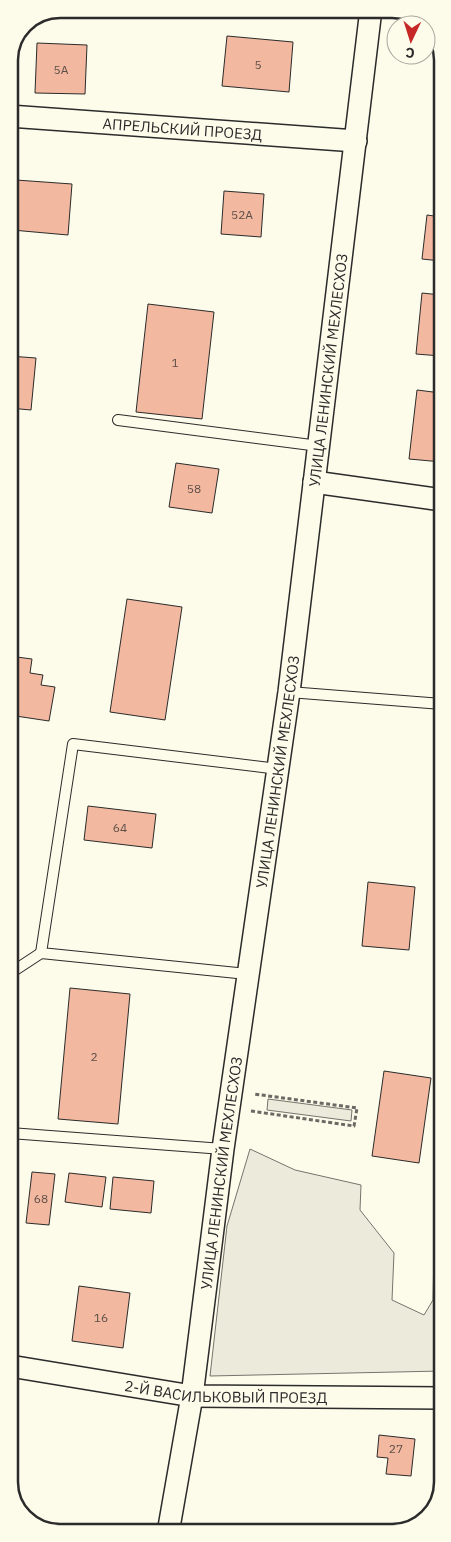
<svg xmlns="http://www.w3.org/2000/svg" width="451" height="1542" viewBox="0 0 451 1542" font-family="'IBM Plex Sans',sans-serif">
<rect width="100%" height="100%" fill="#fdfbea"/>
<g fill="#ecebdb" stroke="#74746e">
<polygon points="268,1099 352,1110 351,1121 267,1110"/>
<polygon points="250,1149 295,1170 361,1185 360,1210 394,1253 392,1300 424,1315 433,1300 435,1202 442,1203 442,1371 210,1376 227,1226"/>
</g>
<g fill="#f2b8a0" stroke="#2b2b2b">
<polygon points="227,36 293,42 289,92 222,86"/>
<polygon points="37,43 87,45 85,94 35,93"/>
<polygon points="16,180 72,184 68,235 12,230"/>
<polygon points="224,191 264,194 261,237 221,234"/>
<polygon points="427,215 441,217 441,261 422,259"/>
<polygon points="422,293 441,295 441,356 416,354"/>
<polygon points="148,304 214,312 202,419 136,412"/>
<polygon points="9,356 36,358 31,410 9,408"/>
<polygon points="417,390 441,393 442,462 409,459"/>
<polygon points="176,463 219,469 212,513 169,507"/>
<polygon points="127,599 182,607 165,720 110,712"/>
<polygon points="9,656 32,659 30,673 43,675 41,685 55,687 49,721 9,715"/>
<polygon points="88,806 156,814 152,848 84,840"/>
<polygon points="368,882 415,887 409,950 362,946"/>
<polygon points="70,988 130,994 118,1124 58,1119"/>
<polygon points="384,1071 431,1078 419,1163 372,1156"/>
<polygon points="32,1172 55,1174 49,1225 26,1223"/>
<polygon points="69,1173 106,1177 102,1207 65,1202"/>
<polygon points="113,1177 154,1181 151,1213 110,1209"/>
<polygon points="10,1211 15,1211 10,1244"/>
<polygon points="79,1286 130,1293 123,1348 72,1341"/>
<polygon points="379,1435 415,1439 411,1476 386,1474 388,1458 377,1457"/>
</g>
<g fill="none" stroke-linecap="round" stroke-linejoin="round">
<defs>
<g id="lane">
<polyline points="118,420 319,446"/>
<polyline points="289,692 442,704"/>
<polyline points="9,974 41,953"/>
<polyline points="247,974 41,953 73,744 278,769"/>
<polyline points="10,1133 223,1149"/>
</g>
<g id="street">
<path id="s1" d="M9,116l347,25"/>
<polyline points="314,482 442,500"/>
<path id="s2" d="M10,1366l182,30 250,2"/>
<path id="s3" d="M168,1533l24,-137 31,-247 66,-457 82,-683"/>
</g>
</defs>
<use href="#lane" stroke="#2b2b2b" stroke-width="12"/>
<use href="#street" stroke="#2b2b2b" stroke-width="24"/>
<g stroke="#6a6964" stroke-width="3" stroke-dasharray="4 2.5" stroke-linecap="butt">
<polyline points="251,1111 354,1126 357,1108 254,1094"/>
<polyline points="442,1142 436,1186 442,1187"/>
</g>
<use href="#lane" stroke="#fdfbea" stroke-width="10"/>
<use href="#street" stroke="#fdfbea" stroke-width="21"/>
</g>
<g text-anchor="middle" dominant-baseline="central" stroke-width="4" stroke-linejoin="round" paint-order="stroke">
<g font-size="12" fill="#5d4e48">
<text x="258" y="64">5</text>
<text x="61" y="69">5А</text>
<text x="242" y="214">52А</text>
<text x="175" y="362">1</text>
<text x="194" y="488">58</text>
<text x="120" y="827">64</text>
<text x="94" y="1056">2</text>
<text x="41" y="1198">68</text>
<text x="101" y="1317">16</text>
<text x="396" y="1448">27</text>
</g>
<g font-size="15" fill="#2b2b2b" stroke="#fdfbea">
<text stroke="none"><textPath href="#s1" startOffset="174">АПРЕЛЬСКИЙ ПРОЕЗД</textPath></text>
<text stroke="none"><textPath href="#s3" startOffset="1174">УЛИЦА ЛЕНИНСКИЙ МЕХЛЕСХОЗ</textPath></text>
<text stroke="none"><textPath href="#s3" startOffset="769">УЛИЦА ЛЕНИНСКИЙ МЕХЛЕСХОЗ</textPath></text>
<text stroke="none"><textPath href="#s3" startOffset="364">УЛИЦА ЛЕНИНСКИЙ МЕХЛЕСХОЗ</textPath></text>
<text stroke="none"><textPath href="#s2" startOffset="218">2-Й ВАСИЛЬКОВЫЙ ПРОЕЗД</textPath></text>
</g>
</g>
<path d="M0 0H451V1542H0ZM60 18H392A42 42 0 0 1 434 60V1482A42 42 0 0 1 392 1524H60A42 42 0 0 1 18 1482V60A42 42 0 0 1 60 18Z" fill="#fdfbea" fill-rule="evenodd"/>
<path fill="none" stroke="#2b2b2b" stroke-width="2.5" d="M60 18H392A42 42 0 0 1 434 60V1482A42 42 0 0 1 392 1524H60A42 42 0 0 1 18 1482V60A42 42 0 0 1 60 18Z"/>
<g transform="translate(411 40) rotate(184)"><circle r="24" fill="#fdfbea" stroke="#a9a89e"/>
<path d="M0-4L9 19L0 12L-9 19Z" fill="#c62828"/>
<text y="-8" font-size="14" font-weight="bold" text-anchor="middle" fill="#2b2b2b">С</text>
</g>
</svg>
